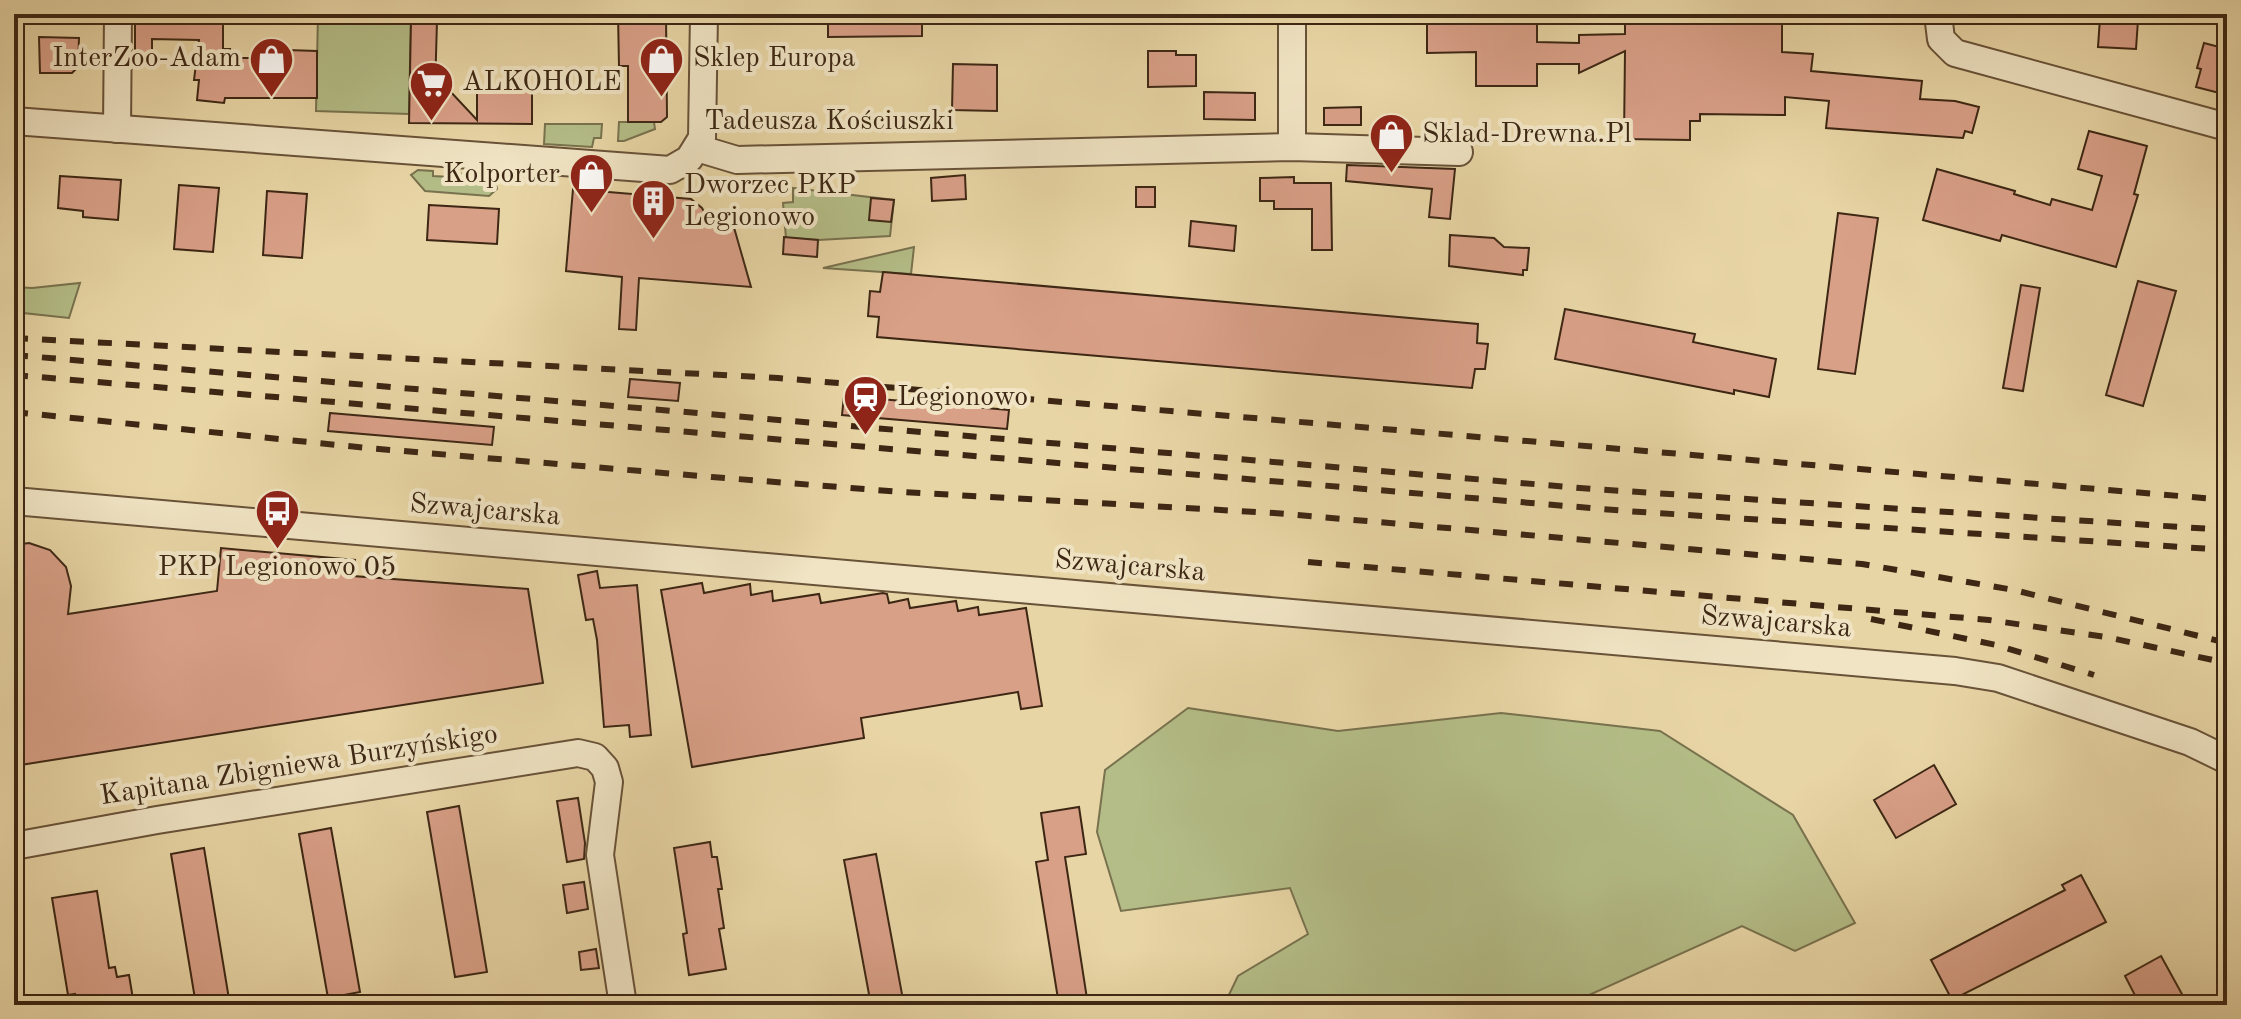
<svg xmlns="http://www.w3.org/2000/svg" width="2241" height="1019" viewBox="0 0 2241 1019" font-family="'Old Standard TT',serif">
<rect width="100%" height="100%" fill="#e8d5a5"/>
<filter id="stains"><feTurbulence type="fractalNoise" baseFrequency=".0025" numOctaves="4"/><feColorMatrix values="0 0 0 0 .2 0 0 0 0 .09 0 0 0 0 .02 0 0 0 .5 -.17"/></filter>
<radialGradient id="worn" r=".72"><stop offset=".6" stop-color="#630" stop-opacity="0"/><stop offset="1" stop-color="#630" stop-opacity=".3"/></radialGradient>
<g fill="#b4bd87" stroke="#78724e" stroke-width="2">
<polygon points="318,14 411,14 409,114 316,111"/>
<polygon points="619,122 654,122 655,129 624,141 618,141"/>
<polygon points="545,124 602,124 601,138 594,138 592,147 544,144"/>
<polygon points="418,170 433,171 433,176 451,177 452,173 494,176 497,189 489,196 425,191 411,175"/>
<polygon points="793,188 894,200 890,236 818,240 786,238 783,203 793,202"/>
<polygon points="914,247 911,274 823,268"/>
<polygon points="80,283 69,318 14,312 14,287 32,288"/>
<polygon points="1188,708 1338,731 1501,713 1660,731 1793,815 1855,923 1795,951 1742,926 1567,1005 1224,1005 1238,976 1308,934 1290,888 1121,911 1097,832 1105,770"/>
</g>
<g fill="#d9a088" stroke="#3d2714" stroke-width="2">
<polygon points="135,14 223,14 223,49 230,49 229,58 286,58 287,50 317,51 317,98 225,98 224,103 197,100 199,80 194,80 199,40 152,39 152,54 135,54"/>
<polygon points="618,14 666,14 667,117 661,122 628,122 628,66 619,66"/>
<polygon points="828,14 922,14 922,36 828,37"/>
<polygon points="1427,14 1537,14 1537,42 1579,43 1579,35 1625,34 1625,14 1782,14 1782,52 1813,54 1811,71 1922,81 1920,99 1955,101 1979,107 1972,133 1965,131 1963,138 1826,128 1829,101 1785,97 1785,115 1700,114 1700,121 1690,121 1690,140 1624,139 1625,51 1579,73 1579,64 1537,64 1537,86 1476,86 1476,52 1427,53"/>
<polygon points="2100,18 2138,20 2136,49 2098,47"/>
<polygon points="411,21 437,21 435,90 449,90 477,120 477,88 532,87 532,124 409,123"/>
<polygon points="39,37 79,38 78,67 72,73 40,73"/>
<polygon points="2204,43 2227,49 2227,95 2196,87 2201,69 2197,68"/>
<polygon points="1148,51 1176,51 1176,55 1196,55 1196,86 1148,87"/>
<polygon points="953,64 997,65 997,111 952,110"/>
<polygon points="1204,92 1255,93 1255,120 1204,119"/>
<polygon points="1361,107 1361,125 1324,125 1324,108"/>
<polygon points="2089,131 2147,146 2134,194 2138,195 2116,267 2002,235 2000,241 1923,220 1937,169 2015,191 2014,194 2050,205 2052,199 2092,210 2102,176 2078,169"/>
<polygon points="1347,165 1455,169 1450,219 1429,217 1432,189 1346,181"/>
<polygon points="965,175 966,199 932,201 931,178"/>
<polygon points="60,176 121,180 118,220 83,217 83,211 58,208"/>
<polygon points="1294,177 1294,183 1331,183 1332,250 1312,250 1312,209 1274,209 1274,201 1260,201 1260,178"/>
<polygon points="179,185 219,188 213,252 174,249"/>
<rect x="1136" y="187" width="19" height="20"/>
<polygon points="573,189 691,199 702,208 709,222 733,224 751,287 639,278 636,330 619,329 622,277 566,271"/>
<polygon points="267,191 307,194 302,258 263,255"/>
<polygon points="871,198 894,200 891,222 869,220"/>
<polygon points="429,205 499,209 497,244 427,240"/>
<polygon points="1838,213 1878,218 1855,374 1818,369"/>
<polygon points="1191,221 1236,226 1234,251 1189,246"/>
<polygon points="1450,235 1494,238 1504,247 1529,248 1527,270 1523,270 1523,275 1449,266"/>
<polygon points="784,237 818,240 817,257 783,254"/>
<polygon points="883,272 1478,324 1477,343 1488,344 1485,369 1475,369 1472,388 877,337 879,317 868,316 870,291 880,292"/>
<polygon points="2138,281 2176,291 2143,406 2106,395"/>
<polygon points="2021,285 2040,288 2023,391 2003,388"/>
<polygon points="1565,309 1695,334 1693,342 1776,359 1769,397 1734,390 1734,394 1555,359"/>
<polygon points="630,379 680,383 678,401 628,397"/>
<polygon points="844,396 1009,410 1007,429 842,415"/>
<polygon points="330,413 494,427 492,445 328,431"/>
<polygon points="29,543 50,550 66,567 71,586 68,614 217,591 221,548 355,560 353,576 528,589 543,683 14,766 14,545"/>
<polygon points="597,571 600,588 637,585 651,735 630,737 629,725 604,727 597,640 593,619 586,620 578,575"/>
<polygon points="702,583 704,593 750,584 751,595 772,591 773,601 819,594 821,603 883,593 887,594 889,603 908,599 910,608 956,601 958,611 978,607 979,615 1026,608 1042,706 1021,709 1018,692 861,718 864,738 692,767 661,590"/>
<polygon points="1934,765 1956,804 1896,838 1874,800"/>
<polygon points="578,798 585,843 584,859 567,862 557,801"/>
<polygon points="459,806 487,972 455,977 427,812"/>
<polygon points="1079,807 1086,854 1065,857 1088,1005 1059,1005 1036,862 1048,860 1041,813"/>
<polygon points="331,828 360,992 328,998 299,834"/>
<polygon points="710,842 712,857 717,857 722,889 718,889 724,928 719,929 726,969 689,975 683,934 687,933 674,848"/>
<polygon points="204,848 230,1005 196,1005 171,854"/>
<polygon points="876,854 904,1005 871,1005 844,860"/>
<polygon points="2081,875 2106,922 1952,1000 1931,960 2065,890 2062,885"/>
<polygon points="584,882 588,909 567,913 563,885"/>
<polygon points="97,891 109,968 115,967 117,977 129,975 134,1005 77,1005 75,994 68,995 52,898"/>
<polygon points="596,949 599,968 581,970 579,952"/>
<polygon points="2161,956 2188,1005 2140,1005 2125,976"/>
</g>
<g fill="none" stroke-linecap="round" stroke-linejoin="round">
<defs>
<g id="minor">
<polyline points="1292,14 1292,147"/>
<polyline points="1938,14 1941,39 1955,53 2227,127"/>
<polyline points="14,121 670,170 689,159 702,138 704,14"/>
<polyline points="117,129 118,14"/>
<polyline points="697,148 737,160 1292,147 1459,152"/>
<polyline points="14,501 1955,671 1998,678 2190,742 2227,760"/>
<polyline points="14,846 157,820 578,753 595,757 605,768 609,782 600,855 623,1005"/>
</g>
</defs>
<use href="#minor" stroke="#685238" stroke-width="30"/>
<use href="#minor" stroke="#f0e4c4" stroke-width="26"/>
<g stroke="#3d2714" stroke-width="6" stroke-dasharray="14 14" stroke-linecap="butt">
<polyline points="14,338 778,378 2227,500"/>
<polyline points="14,355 1592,489 2227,530"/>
<polyline points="14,375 1626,511 2227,550"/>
<polyline points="14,412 367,448 712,477 902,492 1274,513 1862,564 2014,590 2227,643"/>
<polyline points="1308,562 1989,620 2106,637 2227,663"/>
<polyline points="1871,619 1996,645 2094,675"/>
</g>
</g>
<defs>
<symbol id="shop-pin" viewBox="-11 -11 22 30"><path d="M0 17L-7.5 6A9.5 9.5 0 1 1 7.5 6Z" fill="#8f2418" stroke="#f0e4c4"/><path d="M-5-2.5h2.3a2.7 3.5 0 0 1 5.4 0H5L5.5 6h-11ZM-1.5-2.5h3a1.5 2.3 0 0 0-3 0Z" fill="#fff"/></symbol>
<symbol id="supermarket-pin" viewBox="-11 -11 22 30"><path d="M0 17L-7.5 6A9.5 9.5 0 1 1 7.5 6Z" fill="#8f2418" stroke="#f0e4c4"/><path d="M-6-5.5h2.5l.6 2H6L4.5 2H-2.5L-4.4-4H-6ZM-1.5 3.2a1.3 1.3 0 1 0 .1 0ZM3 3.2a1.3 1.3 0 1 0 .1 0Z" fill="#fff"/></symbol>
<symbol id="building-pin" viewBox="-11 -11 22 30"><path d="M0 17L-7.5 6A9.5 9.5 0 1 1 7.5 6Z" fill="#8f2418" stroke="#f0e4c4"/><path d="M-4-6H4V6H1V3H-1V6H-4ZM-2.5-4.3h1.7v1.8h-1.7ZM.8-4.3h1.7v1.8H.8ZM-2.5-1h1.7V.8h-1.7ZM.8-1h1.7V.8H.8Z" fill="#fff"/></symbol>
<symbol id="station-pin" viewBox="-11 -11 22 30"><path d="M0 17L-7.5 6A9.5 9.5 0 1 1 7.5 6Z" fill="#8f2418" stroke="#f0e4c4"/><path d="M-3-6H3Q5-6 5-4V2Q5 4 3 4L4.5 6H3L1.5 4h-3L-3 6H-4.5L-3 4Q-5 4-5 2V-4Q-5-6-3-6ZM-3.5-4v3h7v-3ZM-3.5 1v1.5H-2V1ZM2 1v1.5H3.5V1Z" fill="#fff"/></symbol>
<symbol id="bus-pin" viewBox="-11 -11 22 30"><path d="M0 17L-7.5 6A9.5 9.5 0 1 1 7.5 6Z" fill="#8f2418" stroke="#f0e4c4"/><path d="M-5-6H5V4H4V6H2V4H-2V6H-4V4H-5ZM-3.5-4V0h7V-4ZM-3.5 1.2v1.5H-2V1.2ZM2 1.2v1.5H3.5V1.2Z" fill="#fff"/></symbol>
</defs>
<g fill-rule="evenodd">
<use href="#shop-pin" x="246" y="34" width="51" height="69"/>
<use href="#shop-pin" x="636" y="34" width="51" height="69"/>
<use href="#supermarket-pin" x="406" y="58" width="51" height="69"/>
<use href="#shop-pin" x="1366" y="110" width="51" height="69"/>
<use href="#shop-pin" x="566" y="150" width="51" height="69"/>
<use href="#building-pin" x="628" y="176" width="51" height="69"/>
<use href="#station-pin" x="840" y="372" width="51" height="69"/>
<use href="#bus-pin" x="252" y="486" width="51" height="69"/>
</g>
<g text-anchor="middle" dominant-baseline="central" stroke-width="8" stroke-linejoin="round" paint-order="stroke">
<g font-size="28" fill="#3d2714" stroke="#f0e4c4" text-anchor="start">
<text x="241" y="59" text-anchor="end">InterZoo-Adam</text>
<text x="693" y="59">Sklep Europa</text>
<text x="462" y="83">ALKOHOLE</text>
<text x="1422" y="135">Sklad-Drewna.Pl</text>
<text x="560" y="175" text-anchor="end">Kolporter</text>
<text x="684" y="186">Dworzec PKP<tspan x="684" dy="32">Legionowo</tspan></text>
<text x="897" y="398">Legionowo</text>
<text x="277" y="568" text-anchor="middle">PKP Legionowo 05</text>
</g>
<g font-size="28" fill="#3d2714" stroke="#f0e4c4">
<text x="829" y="122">Tadeusza Kościuszki</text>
<text transform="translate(485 511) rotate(5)">Szwajcarska</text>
<text transform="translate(1130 567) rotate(5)">Szwajcarska</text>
<text transform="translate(1776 623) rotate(5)">Szwajcarska</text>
<text transform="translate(299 766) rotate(-9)">Kapitana Zbigniewa Burzyńskigo</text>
</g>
</g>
<rect width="2241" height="1019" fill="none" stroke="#e8d5a5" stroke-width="48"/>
<rect x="16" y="16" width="2209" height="987" fill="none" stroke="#3d2714" stroke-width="4"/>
<rect x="24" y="24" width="2193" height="971" fill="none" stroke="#3d2714" stroke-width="2"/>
<rect width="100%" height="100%" filter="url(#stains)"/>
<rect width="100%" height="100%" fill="url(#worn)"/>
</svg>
